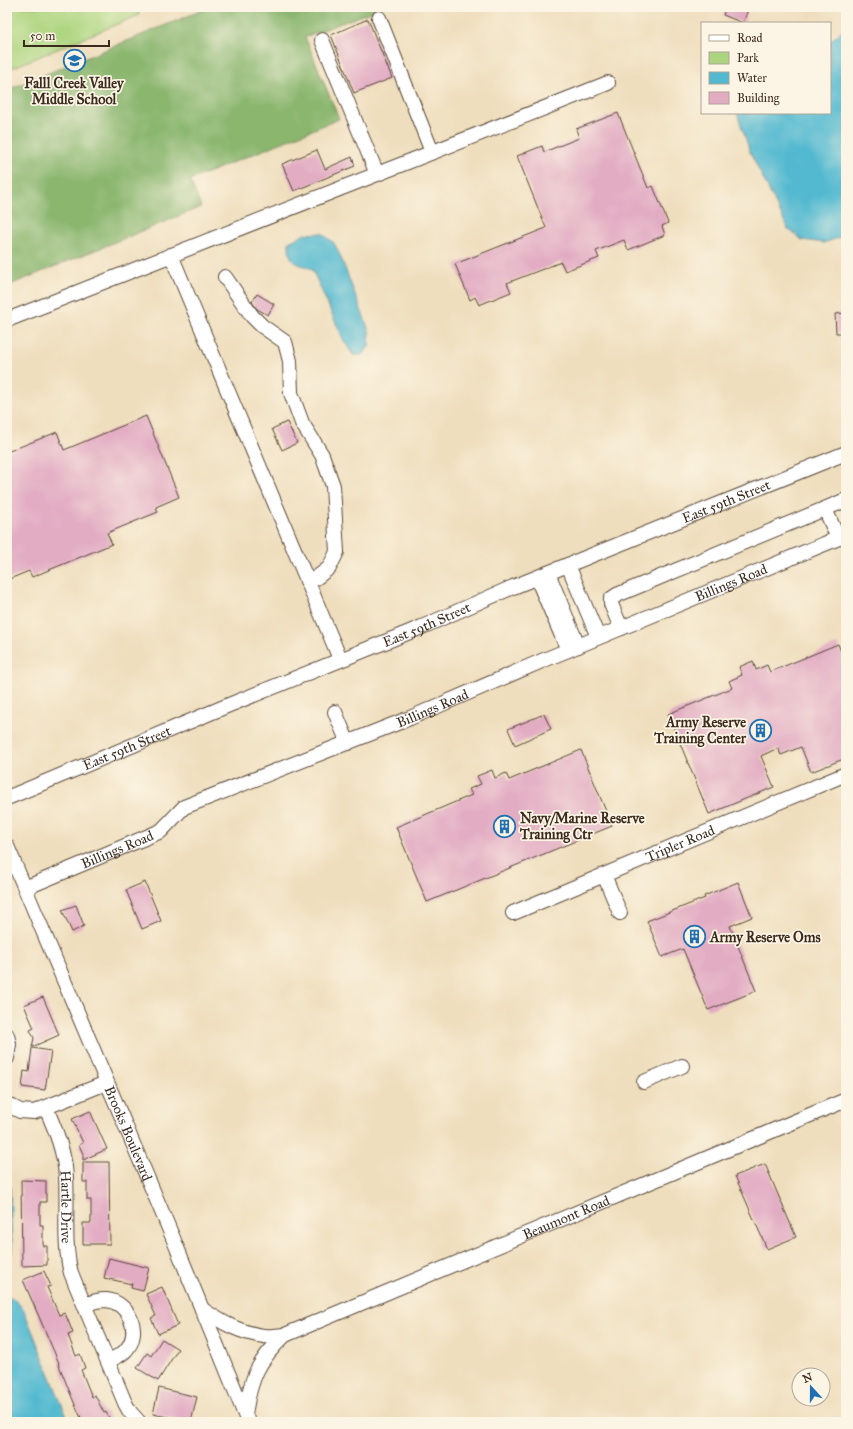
<svg xmlns="http://www.w3.org/2000/svg" width="853" height="1429" viewBox="0 0 853 1429" font-family="'IM FELL Great Primer',serif">
<rect width="100%" height="100%" fill="#fcf5e5"/>
<filter id="ink" filterUnits="userSpaceOnUse"><feTurbulence type="fractalNoise" baseFrequency=".025" numOctaves="2"/><feDisplacementMap in="SourceGraphic" scale="8" xChannelSelector="R" yChannelSelector="G"/><feConvolveMatrix kernelMatrix="1 2 1 2 8 2 1 2 1" color-interpolation-filters="sRGB"/></filter>
<filter id="wash" filterUnits="userSpaceOnUse"><feTurbulence type="fractalNoise" baseFrequency=".012" numOctaves="4" result="noise"/><feDisplacementMap in="SourceGraphic" scale="16" xChannelSelector="R" yChannelSelector="G"/><feGaussianBlur stdDeviation="0.9" result="paint"/><feColorMatrix in="noise" values="0 0 0 0 0 0 0 0 0 0 0 0 0 0 0 0 0 1.4 0 .05"/><feComposite in="paint" operator="in"/></filter>
<g filter="url(#wash)">
<rect width="100%" height="100%" fill="#efdebd"/>
<polygon fill="#add57f" stroke="#74804e" points="7,7 138,7 139,15 7,70"/>
<polygon fill="#8ab66e" stroke="#627046" points="210,7 383,7 305,37 339,119 190,180 201,207 7,286 7,90"/>
<g fill="#52b9d0" stroke="#467277">
<polygon points="846,30 846,235 824,243 802,240 788,229 750,152 737,113 830,113 830,41 842,31"/>
<path d="M322,233l12,10 6,12 30,78 -1,14 -7,8h-9l-10,-16 -31,-70c-18,-7 -23,-5 -23,-27l16,-8z"/>
<polygon points="7,1177 10,1186 12,1251 9,1262 7,1263"/>
<polygon points="7,1297 14,1299 23,1308 69,1422 12,1422 7,1411"/>
</g>
<g id="blocks">
<g fill="#e2acc3">
<polygon points="726,7 749,7 743,23 723,15"/>
<polygon points="368,19 392,78 354,93 331,35"/>
<polygon points="618,113 648,188 653,186 668,223 662,226 665,235 628,250 624,240 596,251 599,258 565,271 561,262 507,283 511,292 479,305 475,297 470,300 455,264 546,228 517,156 542,146 544,152 579,138 576,129"/>
<polygon points="317,150 325,169 352,157 355,166 294,191 282,164"/>
<polygon points="257,294 274,304 268,315 257,309 252,302"/>
<polygon points="846,313 846,333 836,333 835,314"/>
<polygon points="146,416 179,497 156,507 158,512 107,533 112,544 32,577 29,571 7,580 7,452 57,432 64,450"/>
<polygon points="287,422 297,443 282,450 272,429"/>
<polygon points="838,644 846,664 846,758 811,772 801,747 781,755 778,748 761,756 774,787 709,814 668,714 732,688 729,681 742,675 739,667 753,661 756,670 767,665 770,672"/>
<polygon points="544,714 551,729 515,745 508,729"/>
<polygon points="581,750 612,826 427,902 396,827 472,795 469,789 481,784 477,776 492,770 495,778 506,773 509,780"/>
<polygon points="145,882 161,921 142,929 126,890"/>
<polygon points="738,882 752,917 730,926 756,991 708,1010 683,949 662,957 647,921 705,898 704,896"/>
<polygon points="76,905 84,926 72,932 62,910"/>
<polygon points="43,997 59,1035 32,1047 34,1038 30,1030 34,1028 24,1005"/>
<polygon points="32,1048 51,1051 45,1090 22,1087 24,1071 29,1072"/>
<polygon points="90,1111 107,1149 83,1160 83,1154 79,1145 83,1143 72,1119"/>
<polygon points="83,1162 109,1162 110,1244 83,1244 83,1223 91,1223 91,1200 87,1200 87,1182 83,1182"/>
<polygon points="765,1164 796,1237 767,1249 735,1176"/>
<polygon points="21,1180 46,1181 46,1202 40,1202 40,1225 43,1225 43,1246 47,1246 47,1265 22,1266"/>
<polygon points="109,1258 149,1268 143,1291 131,1288 132,1284 104,1278"/>
<polygon points="44,1271 51,1286 47,1287 59,1315 65,1313 73,1333 68,1335 76,1356 80,1354 85,1368 81,1370 92,1397 95,1395 104,1413 106,1412 111,1422 83,1422 75,1405 58,1363 59,1363 23,1280"/>
<polygon points="162,1287 178,1325 158,1334 151,1318 156,1316 146,1294"/>
<polygon points="162,1339 178,1349 158,1381 137,1368 147,1353 151,1356"/>
<polygon points="159,1388 197,1397 191,1422 153,1414"/>
</g>
</g>
</g>
<g filter="url(#ink)">
<use href="#blocks" fill-opacity="0" stroke="#564536" stroke-width="1"/>
<g fill="none" stroke-linecap="round" stroke-linejoin="round">
<defs>
<g id="minor">
<polyline points="379,18 432,152"/>
<polyline points="322,40 377,174"/>
<polyline points="171,255 340,659"/>
<polyline points="225,277 252,316 262,326 285,342 290,361 291,393 302,423 322,455 333,486 337,552 329,568 316,578 307,581"/>
<polyline points="7,320 608,83"/>
<polyline points="825,509 838,538"/>
<polyline points="568,565 598,637"/>
<polyline points="548,573 578,646"/>
<polyline points="537,578 568,650"/>
<polyline points="621,628 611,604 611,599 617,595 846,500"/>
<polyline points="335,712 348,743"/>
<path id="s1" d="M7,798l222,-93 193,-78 91,-40 333,-134"/>
<path id="s2" d="M7,846l166,392 75,184"/>
<polyline points="604,875 620,913"/>
<path id="s3" d="M25,888l136,-57 23,-24 226,-89 134,-58 302,-125"/>
<path id="s4" d="M513,913l333,-139"/>
<polyline points="7,1035 9,1044 7,1058"/>
<polyline points="644,1082 682,1066"/>
<polyline points="7,1104 20,1111 34,1112 106,1083"/>
<path id="s5" d="M46,1108c10,23 19,45 20,70 2,31 -3,64 5,95l54,130 5,9 9,10"/>
<path d="M85,1305c6,-3 13,-5 21,-5 23,2 36,32 20,50 -4,5 -12,8 -18,11"/>
<path id="s6" d="M202,1309c19,13 38,24 62,27 6,1 14,-1 21,-1l561,-235"/>
<path d="M245,1414c6,-38 13,-53 40,-79"/>
</g>
</defs>
<use href="#minor" stroke="#564536" stroke-width="16"/>
<use href="#minor" stroke="#fff" stroke-width="14"/>
</g>
</g>
<defs>
<symbol id="school-ring" viewBox="-11 -11 22 22"><circle r="9.5" fill="#fcf5e5" stroke="#1f6fb2" stroke-width="1.5"/><path d="M0-5L7-2L0 1L-7-2ZM-4 1L0 2.5L4 1V4Q0 6-4 4Z" fill="#1f6fb2"/></symbol>
<symbol id="building-ring" viewBox="-11 -11 22 22"><circle r="9.5" fill="#fcf5e5" stroke="#1f6fb2" stroke-width="1.5"/><path d="M-4-6H4V6H1V3H-1V6H-4ZM-2.5-4.3h1.7v1.8h-1.7ZM.8-4.3h1.7v1.8H.8ZM-2.5-1h1.7V.8h-1.7ZM.8-1h1.7V.8H.8Z" fill="#1f6fb2"/></symbol>
</defs>
<g fill-rule="evenodd">
<use href="#school-ring" x="62" y="48" width="25" height="25"/>
<use href="#building-ring" x="748" y="718" width="25" height="25"/>
<use href="#building-ring" x="492" y="814" width="25" height="25"/>
<use href="#building-ring" x="682" y="924" width="25" height="25"/>
</g>
<g text-anchor="middle" dominant-baseline="central" stroke-width="3.5" stroke-linejoin="round" paint-order="stroke">
<g font-size="14" font-weight="bold" fill="#3b2a1e" stroke="#fcf5e5" text-anchor="start">
<text x="74" y="83" text-anchor="middle">Falll Creek Valley<tspan x="74" dy="16">Middle School</tspan></text>
<text x="746" y="722" text-anchor="end">Army Reserve<tspan x="746" dy="16">Training Center</tspan></text>
<text x="520" y="818">Navy/Marine Reserve<tspan x="520" dy="16">Training Ctr</tspan></text>
<text x="710" y="937">Army Reserve Oms</text>
</g>
<g font-size="14" fill="#3b2a1e" stroke="#fcf5e5">
<text stroke="none"><textPath href="#s1" startOffset="778">East 59th Street</textPath></text>
<text stroke="none"><textPath href="#s3" startOffset="772">Billings Road</textPath></text>
<text stroke="none"><textPath href="#s1" startOffset="454">East 59th Street</textPath></text>
<text stroke="none"><textPath href="#s3" startOffset="448">Billings Road</textPath></text>
<text stroke="none"><textPath href="#s1" startOffset="130">East 59th Street</textPath></text>
<text stroke="none"><textPath href="#s4" startOffset="181">Tripler Road</textPath></text>
<text stroke="none"><textPath href="#s3" startOffset="100">Billings Road</textPath></text>
<text stroke="none"><textPath href="#s2" startOffset="312">Brooks Boulevard</textPath></text>
<text stroke="none"><textPath href="#s5" startOffset="102">Hartle Drive</textPath></text>
<text stroke="none"><textPath href="#s6" startOffset="394">Beaumont Road</textPath></text>
</g>
</g>
<rect width="853" height="1429" fill="none" stroke="#fcf5e5" stroke-width="24"/>
<rect x="701" y="22" width="130" height="92" fill="#fcf5e5" stroke="#afa495"/>
<rect x="709" y="35" width="20" height="6" fill="#ffffff" stroke="#afa495"/>
<text x="737" y="42" font-size="12" fill="#3b2a1e">Road</text>
<rect x="709" y="52" width="20" height="12" fill="#add57f" stroke="#afa495"/>
<text x="737" y="62" font-size="12" fill="#3b2a1e">Park</text>
<rect x="709" y="72" width="20" height="12" fill="#52b9d0" stroke="#afa495"/>
<text x="737" y="82" font-size="12" fill="#3b2a1e">Water</text>
<rect x="709" y="92" width="20" height="12" fill="#e2acc3" stroke="#afa495"/>
<text x="737" y="102" font-size="12" fill="#3b2a1e">Building</text>
<g transform="translate(811 1387) rotate(339)"><circle r="19" fill="#fcf5e5" stroke="#afa495"/>
<path d="M0-3L7 15L0 10L-7 15Z" fill="#1f6fb2"/>
<text y="-6" font-size="11" font-weight="bold" text-anchor="middle" fill="#3b2a1e">N</text>
</g>
<path d="M24 40v6h85v-6" fill="none" stroke="#3b2a1e" stroke-width="2"/>
<text x="30" y="40" font-size="12" fill="#3b2a1e" stroke="#fcf5e5" stroke-width="3" paint-order="stroke">50 m</text>
</svg>
